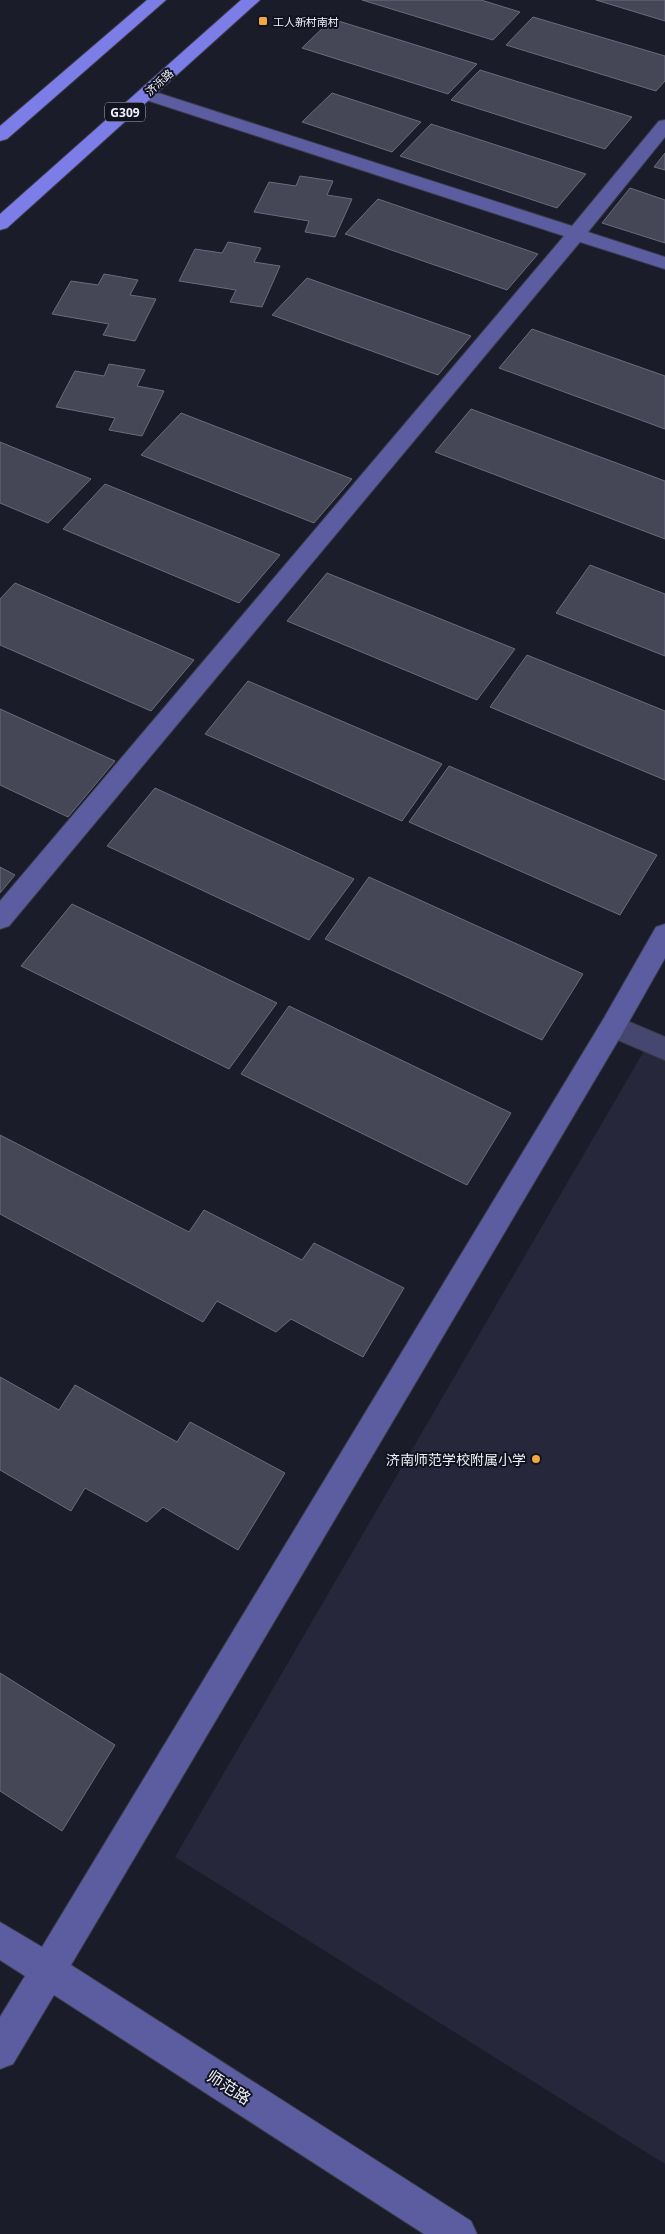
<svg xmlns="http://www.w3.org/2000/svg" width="665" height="2234" viewBox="0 0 665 2234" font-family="'Noto Sans','Noto Sans SC',sans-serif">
<rect width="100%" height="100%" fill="#1b1c2a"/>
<polygon fill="#26273a" points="644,1051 665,1060 665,2164 175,1857"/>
<g fill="#454656" stroke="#6a6b7c">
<polygon points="362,0 481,0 520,12 493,40"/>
<polygon points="596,0 665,0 665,21"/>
<polygon points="533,17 665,56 665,81 656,91 506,45"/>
<polygon points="332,19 477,64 448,94 302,48"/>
<polygon points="480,70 632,117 605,149 451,100"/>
<polygon points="332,93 421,122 392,152 302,122"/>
<polygon points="431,124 586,174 557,208 400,156"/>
<polygon points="665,153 665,170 654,167"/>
<polygon points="300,176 333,181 327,195 352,199 335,237 305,232 309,221 254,212 269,182 296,186"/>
<polygon points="630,188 665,200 665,243 602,223"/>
<polygon points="378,199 538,254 507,290 345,234"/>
<polygon points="228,242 261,248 254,262 280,266 262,307 230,302 236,290 179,281 195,249 222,253"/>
<polygon points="104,274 138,280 130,295 156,299 135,341 103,335 109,324 52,314 71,281 98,285"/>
<polygon points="307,278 471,336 438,375 272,315"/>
<polygon points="532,329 665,376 665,429 499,368"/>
<polygon points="109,364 145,370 137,386 164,391 142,436 109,430 115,418 56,407 75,371 104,376"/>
<polygon points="471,409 665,481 665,539 435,452"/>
<polygon points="181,413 352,479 314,523 141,455"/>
<polygon points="0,442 91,479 48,523 0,503"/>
<polygon points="105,484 280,555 239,603 63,529"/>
<polygon points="590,565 665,594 665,656 556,613"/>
<polygon points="327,573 515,649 477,700 287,621"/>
<polygon points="15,583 194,660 151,711 0,645 0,599"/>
<polygon points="527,655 665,711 665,780 490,707"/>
<polygon points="248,681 442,764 402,821 205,734"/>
<polygon points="0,709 115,761 68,817 0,785"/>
<polygon points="449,766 657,855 620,915 409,822"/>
<polygon points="155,788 354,879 309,940 107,846"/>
<polygon points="0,867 15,875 0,893"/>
<polygon points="369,877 583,974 542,1040 325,939"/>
<polygon points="72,904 277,1003 229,1069 21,966"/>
<polygon points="289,1006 511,1113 467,1185 241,1074"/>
<polygon points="0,1135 189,1232 204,1210 302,1260 314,1243 404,1288 363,1357 291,1319 276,1332 217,1301 203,1322 0,1214"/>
<polygon points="0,1377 59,1410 75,1385 177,1442 190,1422 285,1473 238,1550 163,1507 147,1522 85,1488 71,1511 0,1470"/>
<polygon points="0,1673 115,1745 62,1831 0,1791"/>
</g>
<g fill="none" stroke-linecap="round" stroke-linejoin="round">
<defs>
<polygon id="street" points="613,1015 665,1037 665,1060 604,1034 600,1026 604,1018"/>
<g id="secondary">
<polygon points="146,89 572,226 659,121 665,120 665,137 588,232 665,257 665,269 580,242 9,926 0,929 0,901 564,236 140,98 137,94 140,90"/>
<polygon points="665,924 665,958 622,1034 71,1965 471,2221 477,2234 424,2234 54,1995 13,2064 0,2069 0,2017 25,1976 0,1960 0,1922 42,1947 604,1018 656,927"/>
</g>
<g id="highway">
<polygon points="147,0 166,0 7,139 0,141 0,126"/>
<polygon points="241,0 260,0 7,228 0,230 0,214"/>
</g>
</defs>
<use href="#street" stroke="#393a47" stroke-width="2"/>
<use href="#secondary" stroke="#393a47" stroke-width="2"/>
<use href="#highway" stroke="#393a47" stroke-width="2"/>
<use href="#street" fill="#454771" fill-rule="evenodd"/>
<use href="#secondary" fill="#5c5da1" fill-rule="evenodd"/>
<use href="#highway" fill="#7d7de7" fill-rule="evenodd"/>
</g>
<g fill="#f2a541" stroke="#121320" stroke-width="2">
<rect x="258" y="16" width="10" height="10" rx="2.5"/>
<circle cx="536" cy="1459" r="5"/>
</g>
<g text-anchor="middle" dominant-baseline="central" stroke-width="4" stroke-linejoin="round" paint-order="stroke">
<g font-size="11" fill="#eff0f9" stroke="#121320" text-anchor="start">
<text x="273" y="21">工人新村南村</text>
</g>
<g font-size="11" fill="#eff0f9" stroke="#121320">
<text transform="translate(159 82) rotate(-42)">济泺路</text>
</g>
<rect fill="#121320" stroke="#adaeb8" stroke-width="1" x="105" y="102.5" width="40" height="19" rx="4"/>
<g font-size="12" font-weight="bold" fill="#eff0f9">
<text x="125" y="112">G309</text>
</g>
<g font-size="14" fill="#eff0f9" stroke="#121320" text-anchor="end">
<text x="526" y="1459">济南师范学校附属小学</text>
</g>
<g font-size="16" fill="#eff0f9" stroke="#121320">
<text transform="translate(229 2087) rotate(33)">师范路</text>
</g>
</g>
</svg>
